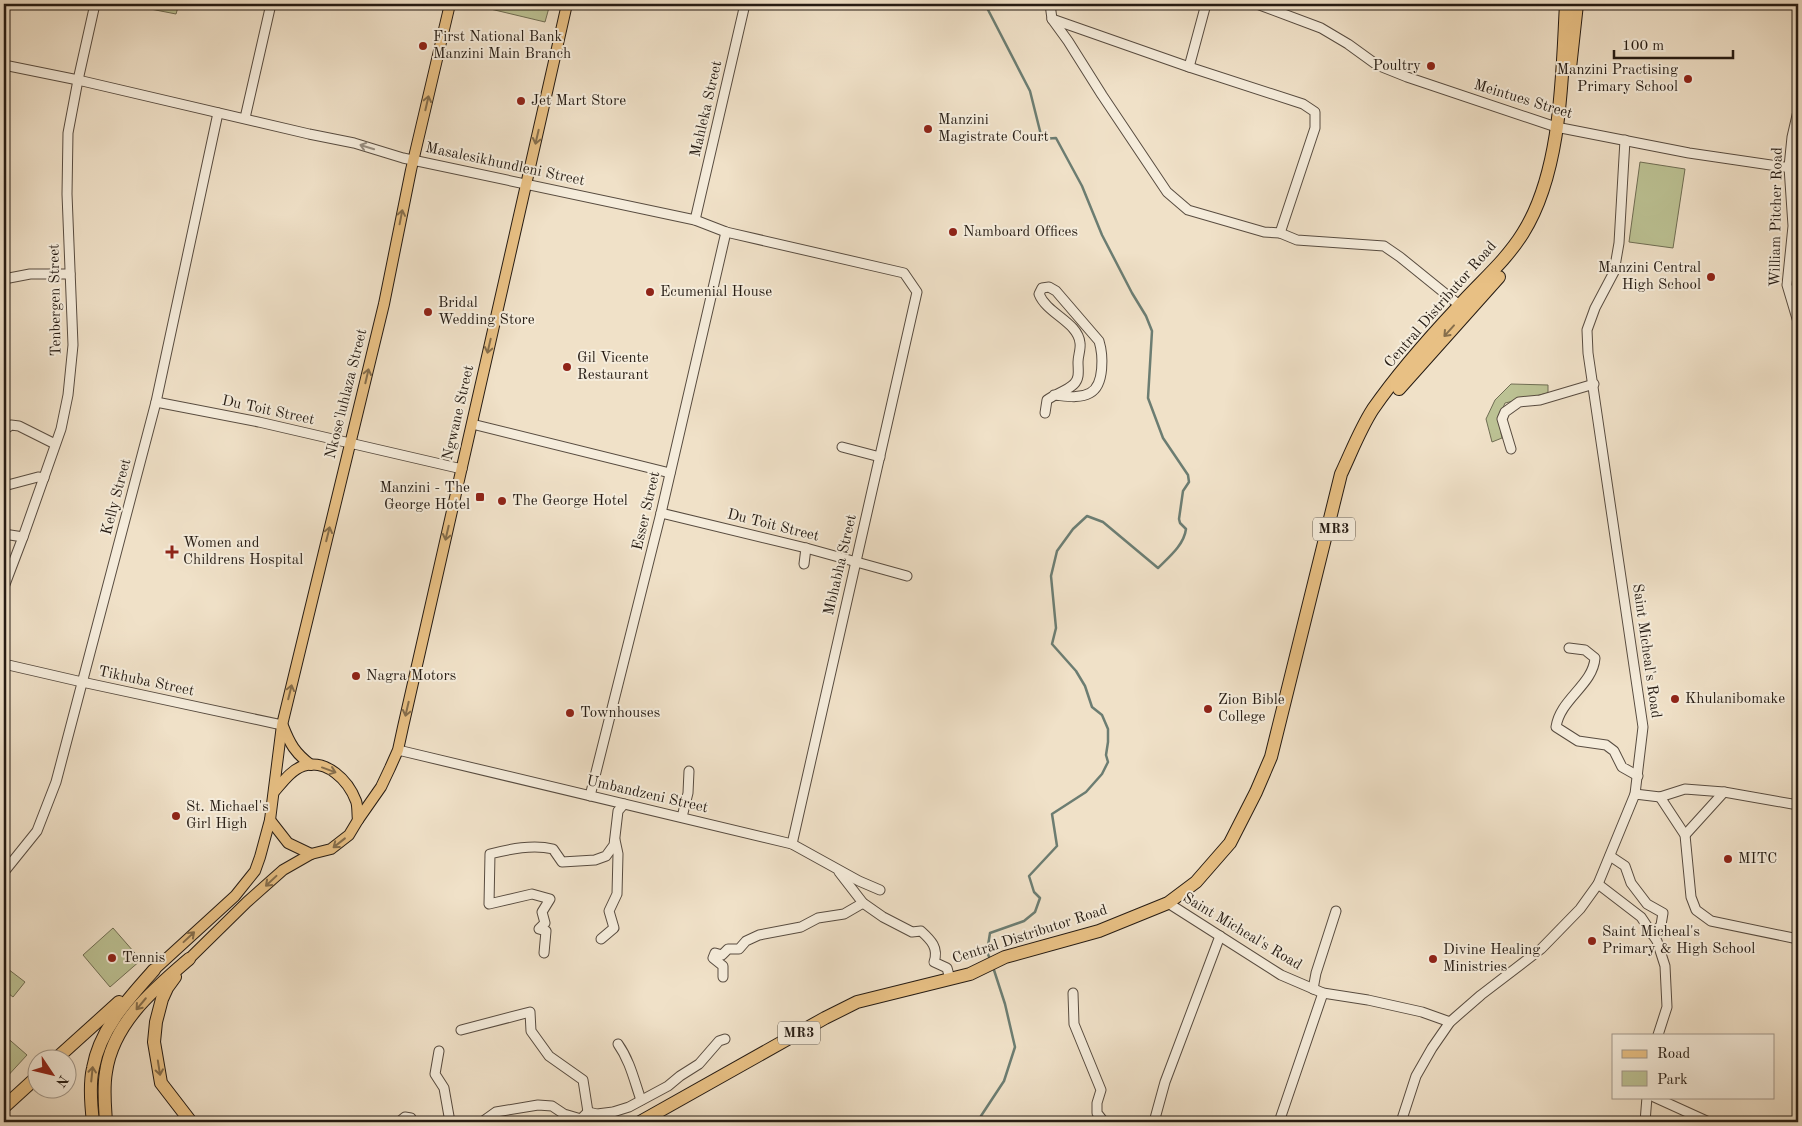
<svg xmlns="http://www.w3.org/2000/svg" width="1802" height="1126" viewBox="0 0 1802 1126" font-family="'Old Standard TT',serif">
<rect width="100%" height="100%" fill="#f0e1c8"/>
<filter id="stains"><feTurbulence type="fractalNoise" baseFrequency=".004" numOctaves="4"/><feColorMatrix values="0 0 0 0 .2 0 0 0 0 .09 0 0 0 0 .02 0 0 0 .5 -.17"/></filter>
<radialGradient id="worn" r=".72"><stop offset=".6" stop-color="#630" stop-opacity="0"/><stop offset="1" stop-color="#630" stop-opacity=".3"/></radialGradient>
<g fill="#bcc294" stroke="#706e54">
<polygon points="125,4 179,4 176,14"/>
<polygon points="483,4 550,4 545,22 482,7"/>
<polygon points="1640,162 1685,169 1673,248 1629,242"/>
<polygon points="1798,249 1798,302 1794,294 1793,256"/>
<path d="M1511,384l37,1v8l-43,10c-6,13 -6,22 -3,35l-10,4 -6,-23 9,-19z"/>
<polygon points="113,928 141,960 110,987 83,955"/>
<polygon points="8,969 25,982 13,997 4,990 4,974"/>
<polygon points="4,1035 27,1055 4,1080"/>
</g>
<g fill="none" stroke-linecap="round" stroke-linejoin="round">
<g stroke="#6c7d72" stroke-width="2.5">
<path d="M985,4l45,87 12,48 14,-1 26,48 20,49 30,58 14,23 6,15 -4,67 15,40 25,37 1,7 -6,9 -4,28 1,4 6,6c-2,16 -17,28 -28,39l-55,-46 -16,-6 -14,13 -16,22 -6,25 5,52 -4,16 24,27 9,15 7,21 10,8 6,14v13l-2,13 2,7 -6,12 -16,18 -34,22 5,32 -28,30 5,16 6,6 -5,14 -11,9 -34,12 -3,19 3,7"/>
<polyline points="977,1122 1004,1081 1015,1047 1005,1004 993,967"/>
</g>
<defs>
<g id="minor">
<polyline points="1050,4 1052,19 1068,41 1102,95 1167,192 1188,210 1264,232 1280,233 1297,240 1384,246 1400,257 1463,308"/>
<polyline points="1257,4 1321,28 1348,44 1377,65 1407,77 1556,127 1689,153 1798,169"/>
<polyline points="1052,19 1189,67 1303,104 1315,112 1315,128 1280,233"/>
<polyline points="4,65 78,80 309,134 354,143 403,158 695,220 726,232 904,273 917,292 792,844"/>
<polyline points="1189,67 1206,4"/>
<polyline points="1798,111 1792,137 1789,167 1793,226 1787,285 1798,322"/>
<polyline points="245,118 271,4"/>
<polyline points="695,220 745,4"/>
<polyline points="4,279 30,274 70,274"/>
<polyline points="156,402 259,422 462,469"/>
<path d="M1045,413l2,-13c8,-6 20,-9 27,-16 6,-6 4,-14 4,-22 0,-6 3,-13 2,-19 -2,-21 -33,-29 -41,-49l3,-6 7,-1 7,4 43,50c4,13 6,44 -9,52 -11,6 -24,3 -36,2"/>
<polyline points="472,424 670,473"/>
<polyline points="4,430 11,425 19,426 55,444"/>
<polyline points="842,447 880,457"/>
<polyline points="1511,449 1502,419 1505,412 1519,402 1540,400 1594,384"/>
<polyline points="4,486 38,477 44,478"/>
<polyline points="661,513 806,548 907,576"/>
<polyline points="4,534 23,537"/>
<polyline points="804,564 806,548"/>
<polyline points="4,587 23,537 61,429 68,395 73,345 67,194 68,133 78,80 95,4"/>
<path d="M1569,648l16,2 10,8c-2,27 -35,41 -39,69l22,14 28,4 8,6 8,16 16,9"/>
<polyline points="4,664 82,682 282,725"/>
<polyline points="398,750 792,844 859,881 880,890"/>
<polyline points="1635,794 1660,797 1685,789 1724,792 1798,805"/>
<polyline points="590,796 661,513 726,232"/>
<polyline points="1660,797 1685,835 1691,897 1696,910 1711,921 1798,939"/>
<polyline points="682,817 688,793 689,771"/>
<polyline points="1685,835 1724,792"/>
<polyline points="1610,856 1625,866 1631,883 1647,904 1663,913 1661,925 1653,935"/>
<polyline points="4,872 37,831 56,782 156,402 218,113"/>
<path d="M839,872l24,31 20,14 29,15 9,-1c10,9 18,17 13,31l13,6 3,11"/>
<polyline points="1598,884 1641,917 1657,941 1665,966 1667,1007 1658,1035"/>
<polyline points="1168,903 1281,975 1323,993 1368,1000 1422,1012 1450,1022"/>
<polyline points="601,939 614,928 609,911 617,894 618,854 615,840"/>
<path d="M544,953l2,-22 -7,-2 6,-6 -3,-11 8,-13 -18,-5 -43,10 1,-50c20,-5 43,-10 63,-5l9,13 33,-2 11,-4 8,-11 4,-34 6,-7"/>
<polyline points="723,977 723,966 713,958 715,953 722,955 728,949 739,949 746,941 759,935 801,927 818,918 844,914 863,903"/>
<polyline points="1313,989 1316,973 1336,911"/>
<polyline points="1073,993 1074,1024 1101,1090 1097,1103 1097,1113 1104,1122"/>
<polyline points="461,1030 530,1012 531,1031 549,1056 583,1080 588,1112"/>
<path d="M618,1044c12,17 16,36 23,56"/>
<polyline points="439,1051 435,1074 444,1088 450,1122"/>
<polyline points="1654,1097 1709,1122"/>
<polyline points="399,1122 405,1117 411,1118"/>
<polyline points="482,1122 496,1112 538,1105 552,1106 564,1114 581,1119 588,1112 597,1114 613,1112 629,1107 668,1086 680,1076 699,1064 719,1041 725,1039"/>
<polyline points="1154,1122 1165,1082 1220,936"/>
<polyline points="1279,1122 1323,993"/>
<polyline points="1401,1122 1416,1076 1432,1048 1450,1022 1481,995 1541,949 1580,909 1598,884 1635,794 1643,727 1588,353 1587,330 1595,308 1614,272 1619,243 1625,140"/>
<polyline points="1645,1122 1647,1097"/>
</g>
<g id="major">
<path d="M283,726c7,18 12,27 28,39"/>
<path d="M274,792c8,-9 17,-22 29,-26 24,-7 45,14 53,35 2,5 1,13 2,19"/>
<polyline points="270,820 288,843 311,854"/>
<polyline points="189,959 247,902 283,870 311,854 331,849 349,835 358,820 381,787 390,768 398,750 403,727 567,4"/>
<polyline points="154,970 235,896 255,871 260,857 270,820 282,725 384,304 411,170 450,4"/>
</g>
<g id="highway">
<polyline points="1570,68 1577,4"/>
<polyline points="1399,389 1499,277"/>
<polyline points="175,977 167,988 162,999 156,1022 154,1042 161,1083 191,1122"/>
<polyline points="57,1058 119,1002"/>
<polyline points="4,1107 38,1076"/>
<path d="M93,1122c-2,-17 -4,-37 0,-54 7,-39 35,-69 61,-98"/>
<path d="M106,1122c-1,-17 -3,-33 0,-50 7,-49 48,-83 83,-113"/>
<path d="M640,1122l185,-104 32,-16 113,-28 35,-17 94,-26 69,-28 28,-21 34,-39 26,-51 15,-35 70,-283c10,-21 19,-45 32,-65 25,-36 55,-70 85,-102 22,-25 47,-45 65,-74 39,-62 39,-158 43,-229"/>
</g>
</defs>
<use href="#minor" stroke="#584c40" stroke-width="11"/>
<use href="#major" stroke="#251b13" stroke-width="12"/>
<use href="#highway" stroke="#251b13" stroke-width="14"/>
<use href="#minor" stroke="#f5ecdb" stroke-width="9"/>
<use href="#major" stroke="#e8c084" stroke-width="10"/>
<use href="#highway" stroke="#e8c084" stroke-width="12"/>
</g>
<defs><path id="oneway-shaft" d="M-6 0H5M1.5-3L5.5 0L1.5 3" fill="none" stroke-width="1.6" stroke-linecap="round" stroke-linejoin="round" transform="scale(1.25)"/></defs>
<g stroke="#866e4c">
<use href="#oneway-shaft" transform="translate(427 103) rotate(-77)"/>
<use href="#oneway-shaft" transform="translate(537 137) rotate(103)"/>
<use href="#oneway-shaft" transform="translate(401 217) rotate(-79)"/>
<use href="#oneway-shaft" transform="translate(1449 331) rotate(132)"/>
<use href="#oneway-shaft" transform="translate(489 346) rotate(103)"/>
<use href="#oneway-shaft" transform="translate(367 376) rotate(-77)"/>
<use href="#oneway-shaft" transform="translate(447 533) rotate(103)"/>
<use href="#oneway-shaft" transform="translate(328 534) rotate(-76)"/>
<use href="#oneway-shaft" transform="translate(290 692) rotate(-76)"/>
<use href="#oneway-shaft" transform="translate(407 709) rotate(103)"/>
<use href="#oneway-shaft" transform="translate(329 770) rotate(20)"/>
<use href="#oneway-shaft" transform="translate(339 843) rotate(142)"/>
<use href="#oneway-shaft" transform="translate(271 881) rotate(137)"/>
<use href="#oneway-shaft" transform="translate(189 937) rotate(-43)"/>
<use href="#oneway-shaft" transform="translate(141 1004) rotate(130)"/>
<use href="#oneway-shaft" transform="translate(159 1068) rotate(81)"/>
<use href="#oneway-shaft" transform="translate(92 1074) rotate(-84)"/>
</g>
<use stroke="#978e81" href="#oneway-shaft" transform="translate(367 147) rotate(-163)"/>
<g fill="#8f2418" stroke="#f5ecdb" stroke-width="2">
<circle cx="423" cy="46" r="5"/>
<circle cx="1431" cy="66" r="5"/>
<circle cx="1688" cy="79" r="5"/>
<circle cx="521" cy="101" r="5"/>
<circle cx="928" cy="129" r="5"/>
<circle cx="953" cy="232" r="5"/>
<circle cx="1711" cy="277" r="5"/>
<circle cx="650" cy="292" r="5"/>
<circle cx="428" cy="312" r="5"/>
<circle cx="567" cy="367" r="5"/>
<rect x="475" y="492" width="10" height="10" rx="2.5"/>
<circle cx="502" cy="501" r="5"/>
<path d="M169.5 544.5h5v5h5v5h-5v5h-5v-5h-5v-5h5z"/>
<circle cx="356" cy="676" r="5"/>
<circle cx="1675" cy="699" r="5"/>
<circle cx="1208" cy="709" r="5"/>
<circle cx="570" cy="713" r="5"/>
<circle cx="176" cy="816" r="5"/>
<circle cx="1728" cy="859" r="5"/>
<circle cx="1592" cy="941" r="5"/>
<circle cx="112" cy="958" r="5"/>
<circle cx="1433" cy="959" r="5"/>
</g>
<g text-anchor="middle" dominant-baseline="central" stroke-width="4" stroke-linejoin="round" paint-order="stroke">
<g fill="#f5ecdb" stroke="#635a4f" stroke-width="1">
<rect x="1313" y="517.5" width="42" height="23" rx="4"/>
<rect x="778" y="1021.5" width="42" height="23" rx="4"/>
</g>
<g font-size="14" font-weight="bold" fill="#251b13">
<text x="1334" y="529">MR3</text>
<text x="799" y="1033">MR3</text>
</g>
<g font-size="15" fill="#251b13" stroke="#f5ecdb" text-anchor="start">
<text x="433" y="37">First National Bank<tspan x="433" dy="17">Manzini Main Branch</tspan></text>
<text x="1421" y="66" text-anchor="end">Poultry</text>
<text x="1678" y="70" text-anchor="end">Manzini Practising<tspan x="1678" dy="17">Primary School</tspan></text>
<text x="531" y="101">Jet Mart Store</text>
<text x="938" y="120">Manzini<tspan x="938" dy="17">Magistrate Court</tspan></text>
<text x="963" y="232">Namboard Offices</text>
<text x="1701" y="268" text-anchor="end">Manzini Central<tspan x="1701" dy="17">High School</tspan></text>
<text x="660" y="292">Ecumenial House</text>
<text x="438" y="303">Bridal<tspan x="438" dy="17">Wedding Store</tspan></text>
<text x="577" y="358">Gil Vicente<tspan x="577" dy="17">Restaurant</tspan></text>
<text x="470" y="488" text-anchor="end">Manzini - The<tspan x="470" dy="17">George Hotel</tspan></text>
<text x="512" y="501">The George Hotel</text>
<text x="183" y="543">Women and<tspan x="183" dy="17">Childrens Hospital</tspan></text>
<text x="366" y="676">Nagra Motors</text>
<text x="1685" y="699">Khulanibomake</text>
<text x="1218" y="700">Zion Bible<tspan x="1218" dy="17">College</tspan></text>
<text x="580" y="713">Townhouses</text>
<text x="186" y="807">St. Michael's<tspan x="186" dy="17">Girl High</tspan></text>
<text x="1738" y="859">MITC</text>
<text x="1602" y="932">Saint Micheal's<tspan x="1602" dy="17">Primary &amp; High School</tspan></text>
<text x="1443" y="950">Divine Healing<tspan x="1443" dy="17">Ministries</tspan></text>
<text x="122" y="958">Tennis</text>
</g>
<g font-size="15" fill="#251b13" stroke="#f5ecdb">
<text transform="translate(1523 100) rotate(17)">Meintues Street</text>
<text transform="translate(707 109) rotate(-77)">Mahleka Street</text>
<text transform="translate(505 165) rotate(12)">Masalesikhundleni Street</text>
<text transform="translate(1777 217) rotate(-89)">William Pitcher Road</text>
<text transform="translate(56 300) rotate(-91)">Tenbergen Street</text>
<text transform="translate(1441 305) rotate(-49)">Central Distributor Road</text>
<text transform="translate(347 394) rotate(-76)">Nkose'luhlaza Street</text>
<text transform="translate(268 411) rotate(12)">Du Toit Street</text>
<text transform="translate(459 413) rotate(-77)">Ngwane Street</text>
<text transform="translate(117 497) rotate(-75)">Kelly Street</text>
<text transform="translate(647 511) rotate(-77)">Esser Street</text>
<text transform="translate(773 526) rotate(14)">Du Toit Street</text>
<text transform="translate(841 565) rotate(-77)">Mbhabha Street</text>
<text transform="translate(1646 651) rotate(82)">Saint Micheal's Road</text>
<text transform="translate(146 682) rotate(12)">Tikhuba Street</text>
<text transform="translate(647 795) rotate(13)">Umbandzeni Street</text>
<text transform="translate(1242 932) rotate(31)">Saint Micheal's Road</text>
<text transform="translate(1030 935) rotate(-18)">Central Distributor Road</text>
</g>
</g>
<rect width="1802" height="1126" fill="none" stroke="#f0e1c8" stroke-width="20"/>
<rect x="5" y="5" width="1792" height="1116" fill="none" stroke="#251b13" stroke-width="2.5"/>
<rect x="10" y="10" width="1782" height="1106" fill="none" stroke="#251b13"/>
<rect x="1612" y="1034" width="162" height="65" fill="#f5ecdb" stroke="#a2988b"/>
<rect x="1622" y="1050" width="25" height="8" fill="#e8c084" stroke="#a2988b"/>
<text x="1657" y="1058" font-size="15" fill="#251b13">Road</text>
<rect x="1622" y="1071" width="25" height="15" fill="#bcc294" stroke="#a2988b"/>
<text x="1657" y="1084" font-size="15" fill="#251b13">Park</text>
<g transform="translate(52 1074) rotate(125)"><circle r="24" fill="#f5ecdb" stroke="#a2988b"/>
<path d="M0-4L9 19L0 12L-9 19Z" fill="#8f2418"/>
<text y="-8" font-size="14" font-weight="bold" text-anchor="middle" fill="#251b13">N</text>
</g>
<path d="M1614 50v8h119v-8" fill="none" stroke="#251b13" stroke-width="2.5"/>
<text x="1622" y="50" font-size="15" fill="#251b13" stroke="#f5ecdb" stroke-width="4" paint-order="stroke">100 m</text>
<rect width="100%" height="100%" filter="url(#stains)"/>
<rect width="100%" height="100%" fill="url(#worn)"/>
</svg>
